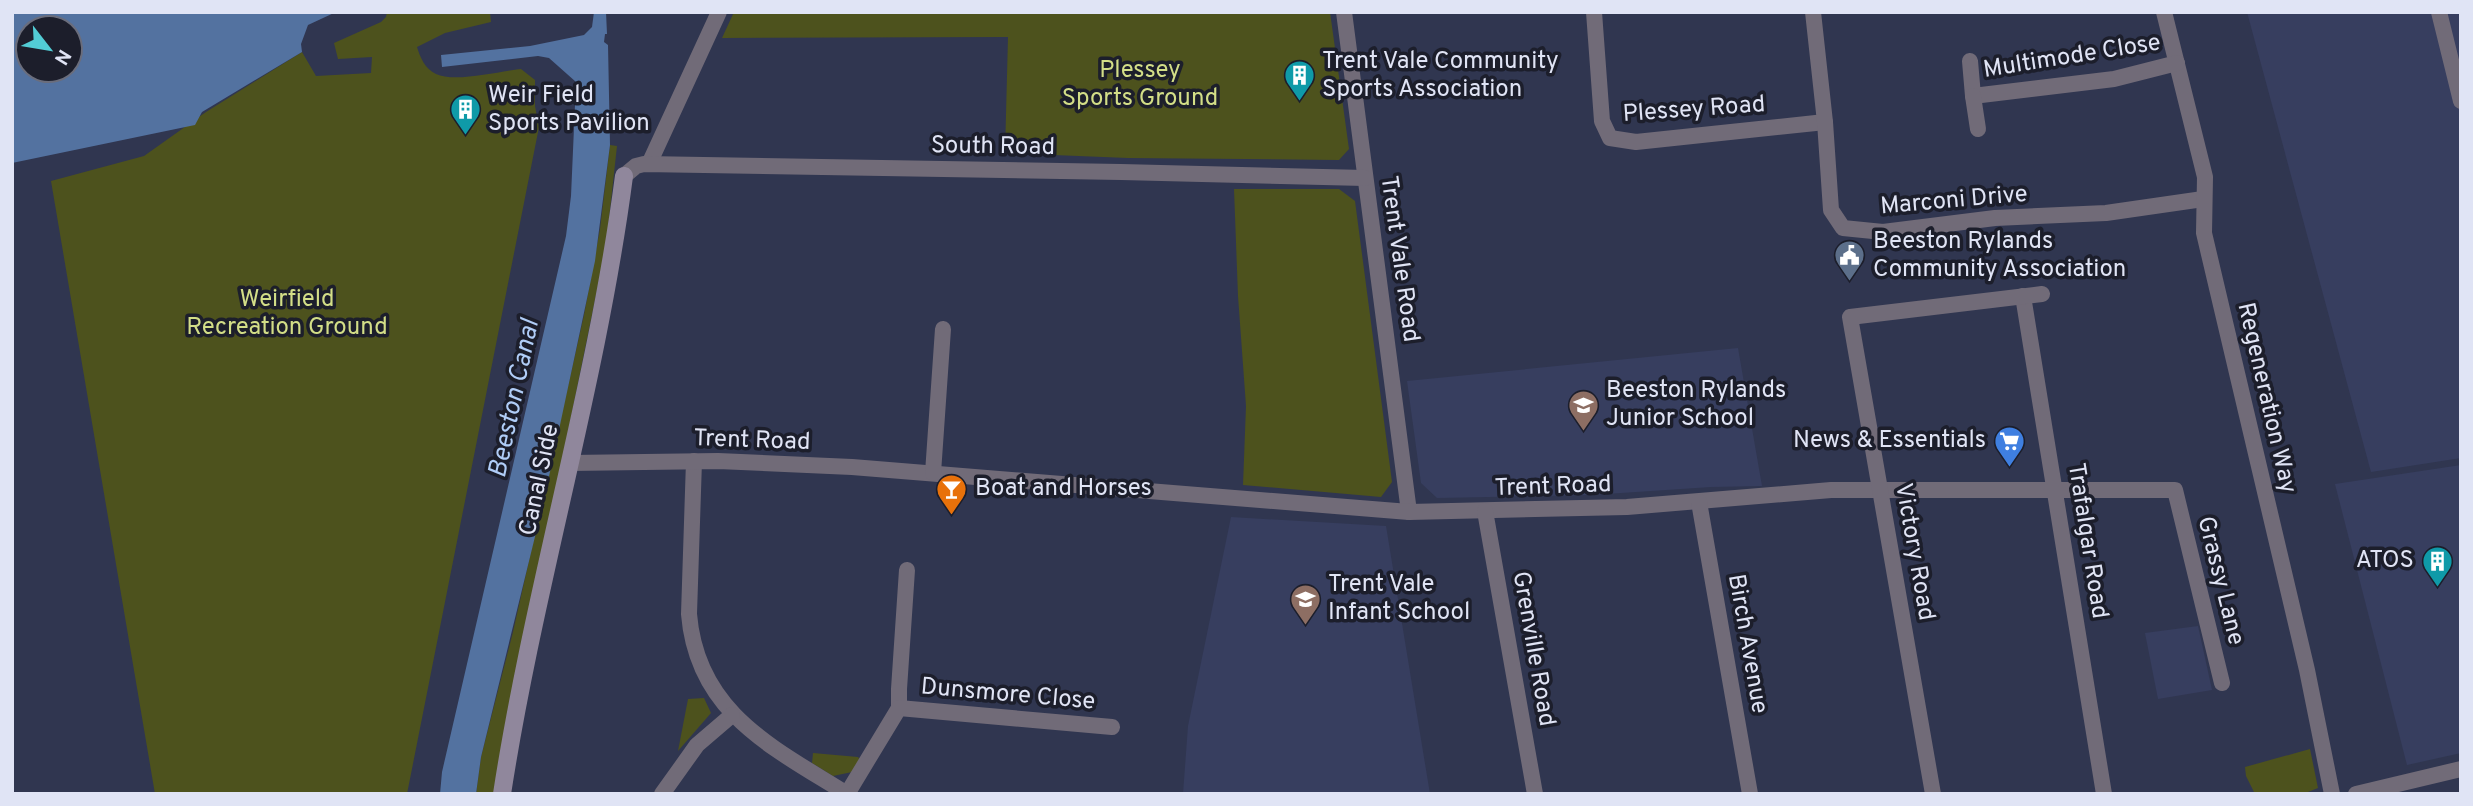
<svg xmlns="http://www.w3.org/2000/svg" width="2473" height="806" viewBox="0 0 2473 806" font-family="Overpass,sans-serif">
<rect width="100%" height="100%" fill="#303650"/>
<g fill="#373e5f">
<polygon points="2247,12 2461,12 2461,458 2371,472"/>
<polygon points="1738,348 1762,486 1711,487 1591,495 1437,498 1421,483 1407,381"/>
<polygon points="2461,465 2461,753 2407,765 2335,484"/>
<polygon points="1231,517 1386,526 1430,794 1183,794 1188,726"/>
<polygon points="2198,626 2212,690 2158,699 2145,633"/>
</g>
<g fill="#4d521d">
<path d="M387,12h103l1,10 -46,11 -28,14c3,10 8,22 19,27 19,9 64,-3 85,-5l14,11v26l4,21 -132,667h-252l-104,-613 93,-25 62,-44 96,-60 14,24 55,-3 1,-16 -34,2 -4,-16 47,-21 5,-5z"/>
<polygon points="734,12 1330,12 1349,149 1339,160 1128,158 1005,153 1008,37 722,38"/>
<polygon points="610,145 617,146 606,246 494,794 476,794 481,757 513,632 584,315 600,229"/>
<polygon points="1234,189 1339,189 1355,201 1392,482 1381,497 1243,485 1246,406 1238,296"/>
<polygon points="704,698 711,713 678,751 688,699"/>
<polygon points="2310,749 2318,788 2303,794 2255,794 2246,776 2245,767"/>
<polygon points="813,753 858,757 860,760 852,772 833,776 812,763"/>
</g>
<g fill="#5372a0" fill-rule="evenodd">
<path d="M12,12h324l-28,13 -7,19 1,8 -100,60 -7,13 -183,38zM28,28h42v42h-42z"/>
<polygon points="594,12 606,12 607,34 605,34 604,42 608,45 610,145 595,261 544,500 481,757 476,794 440,794 442,772 566,236 571,196 576,82 549,58 538,56 442,67 441,55 530,46 584,35 592,27"/>
</g>
<g fill="none" stroke-linecap="round" stroke-linejoin="round">
<g stroke="#716b78" stroke-width="16">
<polyline points="1344,12 1409,512"/>
<polyline points="1594,12 1602,121 1610,138 1636,142 1825,122"/>
<polyline points="1813,12 1825,122 1831,210 1843,228 1883,232 1995,218 2106,213 2203,199"/>
<polyline points="2164,12 2205,177 2204,233 2307,670 2332,794"/>
<polyline points="2439,12 2461,101"/>
<polyline points="1970,61 1973,96 2114,79 2177,63"/>
<polyline points="1973,96 1978,129"/>
<polyline points="649,164 719,12"/>
<polyline points="624,176 636,166 644,164 1121,172 1365,178"/>
<polyline points="2023,296 2104,794"/>
<path d="M694,461l-5,153c8,99 85,134 158,180"/>
<polyline points="570,463 718,461 852,467 1409,512 1627,507 1831,490 2175,490 2222,683"/>
<polyline points="933,473 943,329"/>
<polyline points="1699,502 1750,794"/>
<polyline points="1485,511 1535,794"/>
<polyline points="899,708 899,689 907,570"/>
<polyline points="662,794 697,745 732,715"/>
<polyline points="847,794 899,708 1112,727"/>
<polyline points="1933,794 1850,317 2042,294"/>
<polyline points="2356,794 2461,769"/>
</g>
<path stroke="#90879c" stroke-width="18" d="M502,794c32,-208 95,-410 122,-618"/>
</g>
<defs>
<symbol id="building-pin" viewBox="-11 -11 22 30"><path d="M0 17L-7.5 6A9.5 9.5 0 1 1 7.5 6Z" fill="#0f9aa8" stroke="#1c1e2b"/><path d="M-4-6H4V6H1V3H-1V6H-4ZM-2.5-4.3h1.7v1.8h-1.7ZM.8-4.3h1.7v1.8H.8ZM-2.5-1h1.7V.8h-1.7ZM.8-1h1.7V.8H.8Z" fill="#fff"/></symbol>
<symbol id="civic-pin" viewBox="-11 -11 22 30"><path d="M0 17L-7.5 6A9.5 9.5 0 1 1 7.5 6Z" fill="#5c6f8a" stroke="#1c1e2b"/><path d="M-.6-6.5H3V-4.5H.6V-3L4-1V1h2V6H-6V1h2V-1L-.6-3ZM-1.2 2.5V6h2.4V2.5Z" fill="#fff"/></symbol>
<symbol id="school-pin" viewBox="-11 -11 22 30"><path d="M0 17L-7.5 6A9.5 9.5 0 1 1 7.5 6Z" fill="#8d6e63" stroke="#1c1e2b"/><path d="M0-5L7-2L0 1L-7-2ZM-4 1L0 2.5L4 1V4Q0 6-4 4Z" fill="#fff"/></symbol>
<symbol id="supermarket-pin" viewBox="-11 -11 22 30"><path d="M0 17L-7.5 6A9.5 9.5 0 1 1 7.5 6Z" fill="#3f7fe0" stroke="#1c1e2b"/><path d="M-6-5.5h2.5l.6 2H6L4.5 2H-2.5L-4.4-4H-6ZM-1.5 3.2a1.3 1.3 0 1 0 .1 0ZM3 3.2a1.3 1.3 0 1 0 .1 0Z" fill="#fff"/></symbol>
<symbol id="bar-pin" viewBox="-11 -11 22 30"><path d="M0 17L-7.5 6A9.5 9.5 0 1 1 7.5 6Z" fill="#e8710a" stroke="#1c1e2b"/><path d="M-6-5H6L.8 .8V4.5H3.5V6h-7V4.5H-.8V.8Z" fill="#fff"/></symbol>
</defs>
<g fill-rule="evenodd">
<use href="#building-pin" x="1282" y="58" width="35" height="47"/>
<use href="#building-pin" x="448" y="92" width="35" height="47"/>
<use href="#civic-pin" x="1832" y="238" width="35" height="47"/>
<use href="#school-pin" x="1566" y="388" width="35" height="47"/>
<use href="#supermarket-pin" x="1992" y="424" width="35" height="47"/>
<use href="#bar-pin" x="934" y="472" width="35" height="47"/>
<use href="#building-pin" x="2420" y="544" width="35" height="47"/>
<use href="#school-pin" x="1288" y="582" width="35" height="47"/>
</g>
<g text-anchor="middle" dominant-baseline="central" stroke-width="7" stroke-linejoin="round" paint-order="stroke">
<g font-size="24" fill="#e0e4f5" stroke="#1c1e2b">
<text transform="translate(2072 57) rotate(-9)">Multimode Close</text>
<text transform="translate(1694 110) rotate(-4)">Plessey Road</text>
<text transform="translate(993 147) rotate(1)">South Road</text>
<text transform="translate(1954 201) rotate(-5)">Marconi Drive</text>
<text transform="translate(1399 259) rotate(82)">Trent Vale Road</text>
<text transform="translate(2266 398) rotate(77)">Regeneration Way</text>
<text transform="translate(752 441) rotate(2)">Trent Road</text>
<text transform="translate(540 480) rotate(-78)">Canal Side</text>
<text transform="translate(1553 487) rotate(-2)">Trent Road</text>
<text transform="translate(2087 541) rotate(81)">Trafalgar Road</text>
<text transform="translate(1914 552) rotate(80)">Victory Road</text>
<text transform="translate(2220 581) rotate(76)">Grassy Lane</text>
<text transform="translate(1747 644) rotate(80)">Birch Avenue</text>
<text transform="translate(1533 649) rotate(80)">Grenville Road</text>
<text transform="translate(1008 695) rotate(5)">Dunsmore Close</text>
</g>
<g font-size="24" fill="#e0e4f5" stroke="#1c1e2b" text-anchor="start">
<text x="1322" y="62">Trent Vale Community<tspan x="1322" dy="28">Sports Association</tspan></text>
<text x="488" y="96">Weir Field<tspan x="488" dy="28">Sports Pavilion</tspan></text>
<text x="1873" y="242">Beeston Rylands<tspan x="1873" dy="28">Community Association</tspan></text>
<text x="1606" y="391">Beeston Rylands<tspan x="1606" dy="28">Junior School</tspan></text>
<text x="1986" y="441" text-anchor="end">News &amp; Essentials</text>
<text x="975" y="489">Boat and Horses</text>
<text x="2414" y="561" text-anchor="end">ATOS</text>
<text x="1328" y="585">Trent Vale<tspan x="1328" dy="28">Infant School</tspan></text>
</g>
<g font-size="24" fill="#d3de87" stroke="#1c1e2b">
<text x="1140" y="71">Plessey<tspan x="1140" dy="28">Sports Ground</tspan></text>
<text x="287" y="300">Weirfield<tspan x="287" dy="28">Recreation Ground</tspan></text>
</g>
<g font-size="26" font-style="italic" fill="#b0cdf7" stroke="#1c1e2b">
<text transform="translate(515 399) rotate(-78)">Beeston Canal</text>
</g>
</g>
<rect width="2473" height="806" fill="none" stroke="#e0e4f5" stroke-width="28"/>
<g transform="translate(49 49) rotate(121)"><circle r="33" fill="#1c1e2b" stroke="#6a6d7c" stroke-width="2"/>
<path d="M0-5L12 26L0 18L-12 26Z" fill="#52ccd5"/>
<text y="-10" font-size="19" font-weight="bold" text-anchor="middle" fill="#e0e4f5">N</text>
</g>
</svg>
